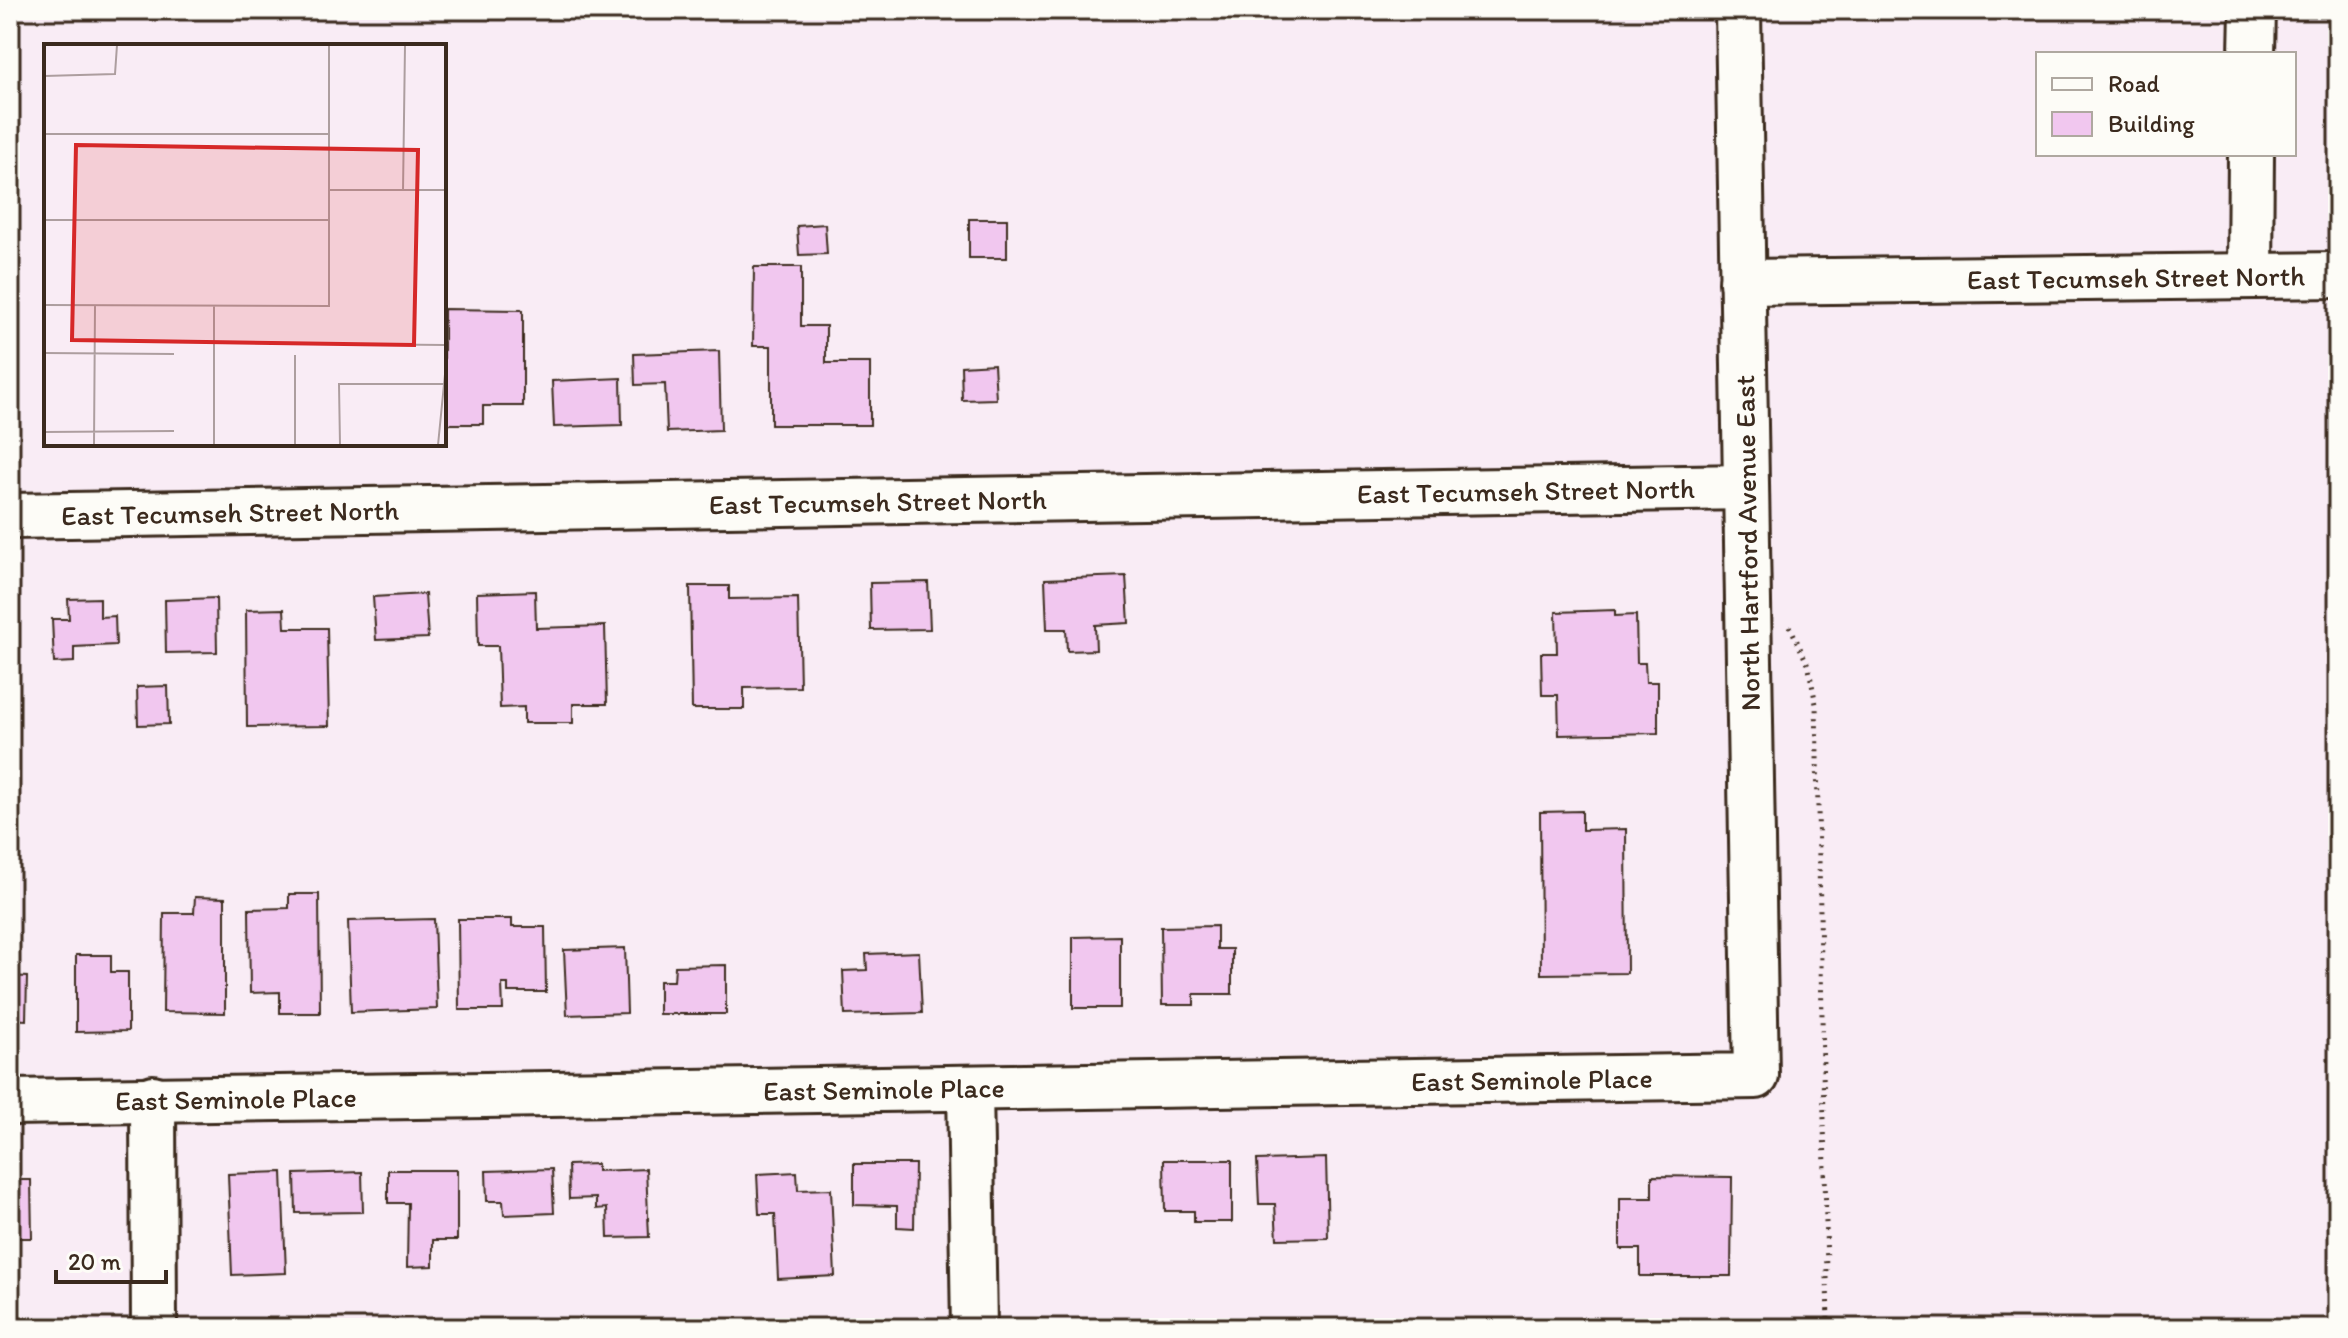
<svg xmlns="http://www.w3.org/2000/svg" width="2348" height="1338" viewBox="0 0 2348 1338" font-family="Itim,sans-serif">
<rect width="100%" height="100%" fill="#f9ecf5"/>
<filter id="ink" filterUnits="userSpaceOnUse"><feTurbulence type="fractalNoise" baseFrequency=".0125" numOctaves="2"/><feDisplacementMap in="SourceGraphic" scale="16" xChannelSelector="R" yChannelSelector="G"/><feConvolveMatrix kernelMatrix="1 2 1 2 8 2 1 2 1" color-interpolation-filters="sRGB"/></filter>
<g filter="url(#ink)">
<g fill="#f1c7ef" stroke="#3b2a1e" stroke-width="2">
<rect x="969" y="219" width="38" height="39"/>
<polygon points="825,224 827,254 799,255 797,226"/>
<polygon points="754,267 801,267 801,326 826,326 826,363 870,363 870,425 771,425 771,346 753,346"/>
<polygon points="444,309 523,310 523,406 483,406 483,424 444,424"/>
<polygon points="719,351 721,430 667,432 665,384 635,385 634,354"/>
<polygon points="994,364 996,399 962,400 961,366"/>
<polygon points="621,378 622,425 554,427 552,381"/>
<polygon points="1126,576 1129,623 1095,625 1096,650 1067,651 1066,629 1047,629 1045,579"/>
<polygon points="928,582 930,629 871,630 870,583"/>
<polygon points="690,586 729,586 729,599 798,598 800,687 744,688 744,709 692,709"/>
<polygon points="535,591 536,628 605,626 607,704 573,704 573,723 524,723 524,707 500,708 498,646 478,646 477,593"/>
<polygon points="425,594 428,638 376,640 373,597"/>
<polygon points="100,598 100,617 115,616 116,645 74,647 74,662 54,663 52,619 69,619 68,599"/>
<polygon points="216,598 217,652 166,653 165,600"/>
<polygon points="10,603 13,603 14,657 10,657"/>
<polygon points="284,609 285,628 327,628 329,726 247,727 246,610"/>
<polygon points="1615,610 1615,616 1636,615 1637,663 1645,663 1646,682 1658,682 1658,733 1559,735 1558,695 1542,695 1541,653 1557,653 1556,612"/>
<polygon points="168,686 169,724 138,725 137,687"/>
<polygon points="1582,811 1582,830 1626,829 1627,973 1541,974 1540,812"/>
<polygon points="289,894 319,894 320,1013 280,1013 280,992 250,993 249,909 289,908"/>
<polygon points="195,897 225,898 225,1013 163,1012 164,913 194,913"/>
<polygon points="434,919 437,1009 351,1012 348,921"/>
<polygon points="458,919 512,919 512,927 545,927 546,992 508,992 508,984 502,984 503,1010 459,1010"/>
<polygon points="1217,926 1217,949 1232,949 1232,994 1194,994 1194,1005 1162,1005 1161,927"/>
<polygon points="1120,936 1120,1008 1073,1008 1073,937"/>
<polygon points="625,948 627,1013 567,1015 564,950"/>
<polygon points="919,952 922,1013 845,1015 843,971 867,970 866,954"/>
<polygon points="76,955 111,955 111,972 128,972 128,1031 76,1032"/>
<polygon points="726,965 726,1014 659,1014 659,981 674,981 675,966"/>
<polygon points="10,976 27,977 26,1020 10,1019"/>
<polygon points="1326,1158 1328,1238 1277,1239 1275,1204 1259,1204 1257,1160"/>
<polygon points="1164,1160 1232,1160 1232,1222 1194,1222 1194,1211 1165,1211"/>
<polygon points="597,1164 597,1171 646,1169 649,1237 608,1238 607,1208 596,1209 596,1198 569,1199 568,1165"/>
<polygon points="854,1164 915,1164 914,1228 897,1227 897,1206 854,1205"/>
<polygon points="552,1169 554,1213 504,1215 503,1201 487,1201 486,1171"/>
<polygon points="388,1170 457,1170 457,1240 433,1240 433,1266 407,1267 408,1203 388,1203"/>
<polygon points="282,1172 286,1273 232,1275 228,1174"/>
<polygon points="362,1172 363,1212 296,1213 295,1174"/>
<polygon points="797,1172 798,1190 831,1189 835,1276 778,1279 775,1214 759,1214 757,1174"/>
<polygon points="1652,1176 1732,1177 1731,1276 1640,1276 1640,1249 1620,1249 1620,1198 1652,1198"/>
<polygon points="10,1180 31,1180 32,1238 10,1238"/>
</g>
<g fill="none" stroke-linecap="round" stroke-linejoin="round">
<defs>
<g id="minor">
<polyline points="2252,54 2253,10"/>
<polyline points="2250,276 2251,154"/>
<path id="s1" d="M1742,282l596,-7"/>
<path id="s2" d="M10,516l1736,-29"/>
<polyline points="970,1088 974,1328"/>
<polyline points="153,1098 154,1328"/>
<path id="s3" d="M10,1102l1746,-26 -18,-1066"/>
</g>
</defs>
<use href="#minor" stroke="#3b2a1e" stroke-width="50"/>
<polyline stroke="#3b2a1e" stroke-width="5" stroke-dasharray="2 6" stroke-linecap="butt" points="1790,626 1808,665 1816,704 1828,1328"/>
<use href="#minor" stroke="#fdfcf7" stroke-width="44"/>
</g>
</g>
<g text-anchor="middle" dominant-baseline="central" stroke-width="6" stroke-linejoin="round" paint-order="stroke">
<g font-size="28" fill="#3b2a1e" stroke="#fdfcf7">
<text stroke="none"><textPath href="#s1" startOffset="394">East Tecumseh Street North</textPath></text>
<text stroke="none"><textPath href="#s2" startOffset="1516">East Tecumseh Street North</textPath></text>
<text stroke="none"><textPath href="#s2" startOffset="868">East Tecumseh Street North</textPath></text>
<text stroke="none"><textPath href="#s2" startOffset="220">East Tecumseh Street North</textPath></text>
<text transform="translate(1747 543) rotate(-91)">North Hartford Avenue East</text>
<text stroke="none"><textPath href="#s3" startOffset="1522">East Seminole Place</textPath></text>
<text stroke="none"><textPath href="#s3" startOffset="874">East Seminole Place</textPath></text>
<text stroke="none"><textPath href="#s3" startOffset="226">East Seminole Place</textPath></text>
</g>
</g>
<g transform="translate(44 44)">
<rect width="402" height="402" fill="#f9ecf5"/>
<path fill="none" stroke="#ad9e9f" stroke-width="2" d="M0,32l71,-2 2,-29M0,90h285M285,146h117M359,147l2,-146M0,176h285M0,261l285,1v-261M170,262v139M299,300l103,1M0,309l130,1M251,311v90M0,388l130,-1M50,401l1,-140M296,401l-1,-61h105M394,401l8,-81"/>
<path fill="#d62828" fill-opacity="0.15" stroke="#d62828" stroke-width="4" d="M32,101l342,5 -4,195 -342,-5z"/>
<rect width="402" height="402" fill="none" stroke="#3b2a1e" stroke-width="4"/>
</g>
<rect width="2348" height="1338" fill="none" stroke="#fdfcf7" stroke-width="40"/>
<rect x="20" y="20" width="2308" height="1298" fill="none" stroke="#3b2a1e" stroke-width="3" filter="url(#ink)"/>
<rect x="2036" y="52" width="260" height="104" fill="#fdfcf7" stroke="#afa8a0" stroke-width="2"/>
<rect x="2052" y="78" width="40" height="12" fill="#fdfcf7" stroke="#afa8a0" stroke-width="2"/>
<text x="2108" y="92" font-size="24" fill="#3b2a1e">Road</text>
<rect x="2052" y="112" width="40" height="24" fill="#f1c7ef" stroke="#afa8a0" stroke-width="2"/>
<text x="2108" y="132" font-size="24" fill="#3b2a1e">Building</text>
<path d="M56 1270v12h110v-12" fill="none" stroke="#3b2a1e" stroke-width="4"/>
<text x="68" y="1270" font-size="24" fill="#3b2a1e" stroke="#fdfcf7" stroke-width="6" paint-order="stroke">20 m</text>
</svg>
